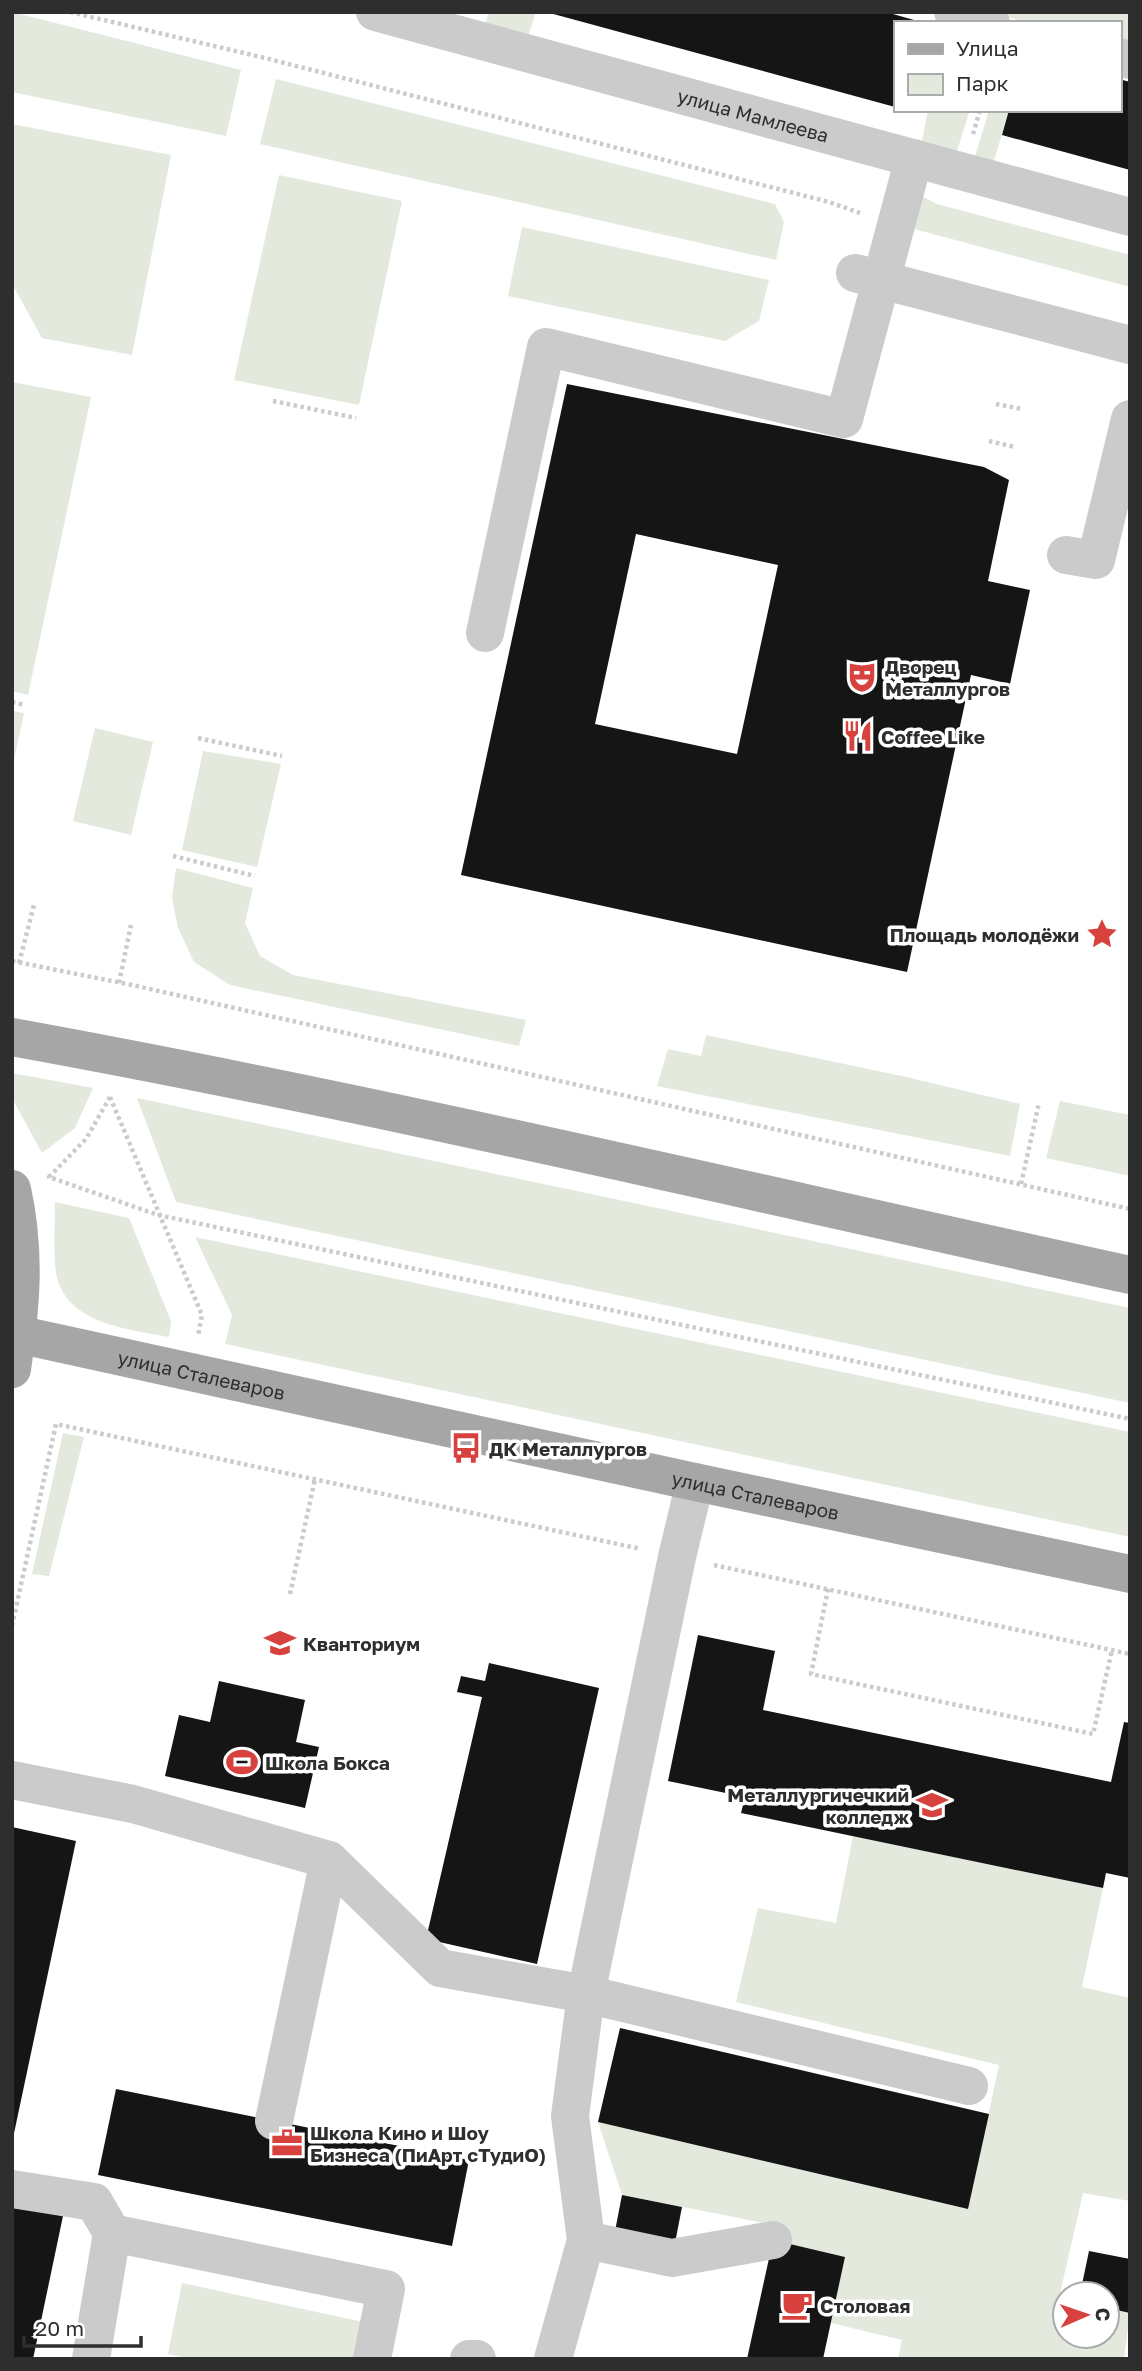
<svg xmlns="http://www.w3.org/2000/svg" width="1142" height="2371" viewBox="0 0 1142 2371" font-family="'Golos Text',sans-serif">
<rect width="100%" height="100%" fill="#fff"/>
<g fill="#e3eadd">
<polygon points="12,12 241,70 226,136 12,92"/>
<polygon points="489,12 536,12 527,39 484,27"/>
<polygon points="990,12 1130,12 1130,50 1119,47 1119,23 1029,23"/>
<polygon points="276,79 775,204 784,222 776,260 260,144"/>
<polygon points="928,110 970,110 956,154 921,146"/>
<polygon points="989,110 1009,110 993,164 974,160"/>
<polygon points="12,124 171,155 132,355 42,338 12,284"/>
<polygon points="279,175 402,201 359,405 234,380"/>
<polygon points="912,191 937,204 1130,255 1130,287 903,226"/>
<polygon points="522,227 769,280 759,321 725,341 508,296"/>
<polygon points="12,382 91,397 28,695 12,691"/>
<polygon points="12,711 24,713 12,770"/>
<polygon points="95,728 153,742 131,835 73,821"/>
<polygon points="203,751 281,764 257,867 182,850"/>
<polygon points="176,868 253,888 245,923 260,956 293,975 526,1020 519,1046 230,985 194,962 178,928 172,898"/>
<polygon points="706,1035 902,1076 1020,1104 1010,1156 657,1086 668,1049 701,1056"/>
<polygon points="12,1073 93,1088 75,1128 42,1153 12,1098"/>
<polygon points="137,1098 1130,1308 1130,1403 176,1202"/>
<polygon points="1060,1101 1130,1115 1130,1176 1046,1158"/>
<path d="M55,1202l74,16 42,103 -2,16c-41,-8 -104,-13 -113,-64 -3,-23 -1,-48 -1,-71z"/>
<polygon points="195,1237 1130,1432 1130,1537 225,1344 232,1315"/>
<polygon points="63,1433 84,1437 49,1576 32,1574"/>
<polygon points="853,1836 1103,1888 1082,1987 1130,1998 1130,2201 1083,2193 1059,2298 1065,2299 1065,2336 1107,2336 1107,2308 1130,2313 1124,2359 898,2359 902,2340 831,2323 845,2257 773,2240 774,2225 622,2195 598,2122 968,2209 999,2065 736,2002 758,1908 836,1923"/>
<polygon points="182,2283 368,2323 362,2359 191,2359 168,2354"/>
</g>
<g fill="#151515" fill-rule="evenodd">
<polygon points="546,12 886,12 921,22 895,23 895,107"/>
<polygon points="1119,79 1130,82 1130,170 1002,135 1009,110 1119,110"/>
<path d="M567,384l417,83 25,13 -21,101 42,9 -20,94 -39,-9 -64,297 -446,-97zM636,534l142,31 -41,189 -142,-30z"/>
<polygon points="698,1635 775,1651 763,1710 1111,1782 1124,1722 1130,1723 1130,1878 1106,1873 1103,1888 741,1813 745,1797 668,1781"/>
<polygon points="489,1663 599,1688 537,1964 426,1939 482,1697 457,1692 461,1676 485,1681"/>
<polygon points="219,1681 305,1700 296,1742 319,1747 305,1808 165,1776 179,1715 210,1722"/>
<polygon points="12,1827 76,1841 13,2138 12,2138"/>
<polygon points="620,2028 989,2114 968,2209 598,2122"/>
<polygon points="116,2089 469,2160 452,2246 98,2175"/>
<polygon points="622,2195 682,2207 675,2243 615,2231"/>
<polygon points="12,2205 63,2216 33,2359 12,2359"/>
<polygon points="773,2240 845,2257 823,2359 747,2359"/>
<polygon points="1089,2251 1130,2259 1130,2313 1107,2308 1107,2294 1080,2294"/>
</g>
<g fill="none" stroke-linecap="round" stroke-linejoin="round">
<g stroke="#cbcbcb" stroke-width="4.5" stroke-dasharray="3.5 3.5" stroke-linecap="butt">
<polyline points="70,12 265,58 829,202 860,213"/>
<polyline points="973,134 980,110"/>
<polyline points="273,401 356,418"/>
<polyline points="996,404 1022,409"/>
<polyline points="989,441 1015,447"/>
<polyline points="12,702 25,705"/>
<polyline points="198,738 282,756"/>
<polyline points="173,856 255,876"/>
<polyline points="12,961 132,985 1130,1209"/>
<polyline points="19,963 34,905"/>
<polyline points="119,983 131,925"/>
<polyline points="110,1097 86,1139 49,1177 158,1215 1130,1419"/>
<polyline points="110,1097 202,1315 198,1336"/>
<polyline points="1021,1184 1039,1103"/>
<polyline points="714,1565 1130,1654"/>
<polyline points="828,1589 811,1674 1093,1734 1112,1650"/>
<polyline points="290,1594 315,1479"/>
<polyline points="12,1626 56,1424 641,1549"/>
</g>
<g stroke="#cbcbcb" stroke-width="38">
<path id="s1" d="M375,12l755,205"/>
<polyline points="953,12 991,23"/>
<polyline points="1119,57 1130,60"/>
<polyline points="855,273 1130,345"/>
<polyline points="1066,555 1096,560 1130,419"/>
<polyline points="485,633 546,347 844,419 914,158"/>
<polyline points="12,1780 133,1804 329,1860 440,1968 586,1994 969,2086"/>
<polyline points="274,2121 329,1860"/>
<polyline points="12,2189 94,2202 112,2233 91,2359"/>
<polyline points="112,2233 386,2289 372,2359"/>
<polyline points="586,2240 672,2258 773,2240"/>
<polyline points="469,2359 477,2359"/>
<polyline points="553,2359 586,2240 570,2116 586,1994 677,1557 695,1482"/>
</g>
<g stroke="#a6a6a6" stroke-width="38">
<path d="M12,1037c375,68 746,157 1118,238"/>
<path d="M12,1189c14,64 9,116 0,180"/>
<path id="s2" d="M12,1333l683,149 435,92"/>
</g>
</g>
<defs>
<symbol id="theatre-bare" viewBox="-9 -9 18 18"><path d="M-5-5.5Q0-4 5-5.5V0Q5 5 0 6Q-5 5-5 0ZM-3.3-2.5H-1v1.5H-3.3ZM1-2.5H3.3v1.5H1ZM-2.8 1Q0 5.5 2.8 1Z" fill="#d7423f" stroke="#fff" stroke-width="2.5" paint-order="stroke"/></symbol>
<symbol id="restaurant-bare" viewBox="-9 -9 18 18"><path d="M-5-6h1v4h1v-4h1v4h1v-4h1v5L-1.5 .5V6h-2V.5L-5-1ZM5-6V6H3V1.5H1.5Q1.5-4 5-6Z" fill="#d7423f" stroke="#fff" stroke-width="2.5" paint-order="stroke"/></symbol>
<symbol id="sight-bare" viewBox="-9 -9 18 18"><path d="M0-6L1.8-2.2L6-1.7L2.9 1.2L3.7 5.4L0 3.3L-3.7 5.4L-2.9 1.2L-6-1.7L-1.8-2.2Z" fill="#d7423f" stroke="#fff" stroke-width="2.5" paint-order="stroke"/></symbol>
<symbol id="bus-bare" viewBox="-9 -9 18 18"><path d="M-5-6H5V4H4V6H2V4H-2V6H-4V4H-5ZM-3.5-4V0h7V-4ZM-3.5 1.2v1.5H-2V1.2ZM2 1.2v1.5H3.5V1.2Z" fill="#d7423f" stroke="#fff" stroke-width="2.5" paint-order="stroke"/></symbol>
<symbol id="university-bare" viewBox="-9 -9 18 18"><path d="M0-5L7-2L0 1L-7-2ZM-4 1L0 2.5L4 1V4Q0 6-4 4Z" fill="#d7423f" stroke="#fff" stroke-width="2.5" paint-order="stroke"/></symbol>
<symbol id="stadium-bare" viewBox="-9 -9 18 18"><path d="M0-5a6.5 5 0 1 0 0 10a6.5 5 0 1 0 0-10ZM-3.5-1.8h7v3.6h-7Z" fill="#d7423f" stroke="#fff" stroke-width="2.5" paint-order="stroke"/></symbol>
<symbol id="office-bare" viewBox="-9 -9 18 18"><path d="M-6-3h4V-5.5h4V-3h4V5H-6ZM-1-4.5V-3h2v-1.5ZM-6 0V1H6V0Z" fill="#d7423f" stroke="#fff" stroke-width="2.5" paint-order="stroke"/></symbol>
<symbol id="cafe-bare" viewBox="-9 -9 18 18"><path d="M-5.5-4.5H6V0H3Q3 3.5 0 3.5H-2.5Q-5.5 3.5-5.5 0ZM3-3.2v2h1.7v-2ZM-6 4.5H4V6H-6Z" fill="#d7423f" stroke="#fff" stroke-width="2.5" paint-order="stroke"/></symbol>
</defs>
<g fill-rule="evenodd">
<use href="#theatre-bare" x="840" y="655" width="44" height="44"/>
<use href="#restaurant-bare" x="836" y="714" width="44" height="44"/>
<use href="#sight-bare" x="1080" y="912" width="44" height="44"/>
<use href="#bus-bare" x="444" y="1426" width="44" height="44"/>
<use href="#university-bare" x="258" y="1621" width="44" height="44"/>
<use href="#stadium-bare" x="220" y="1740" width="44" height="44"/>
<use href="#university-bare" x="910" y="1783" width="44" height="44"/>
<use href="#office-bare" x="265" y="2121" width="44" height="44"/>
<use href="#cafe-bare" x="775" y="2283" width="44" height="44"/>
</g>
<g text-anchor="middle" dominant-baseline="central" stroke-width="7" stroke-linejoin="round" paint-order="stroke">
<g font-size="19" fill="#2e2e2e" stroke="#fff">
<text stroke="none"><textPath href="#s1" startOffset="392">улица Мамлеева</textPath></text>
<text stroke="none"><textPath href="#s2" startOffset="194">улица Сталеваров</textPath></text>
<text stroke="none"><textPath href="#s2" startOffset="761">улица Сталеваров</textPath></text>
</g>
<g font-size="19" font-weight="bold" fill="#2e2e2e" stroke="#fff" text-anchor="start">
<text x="885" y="666">Дворец<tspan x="885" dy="22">Металлургов</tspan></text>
<text x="881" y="736">Coffee Like</text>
<text x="1079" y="934" text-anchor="end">Площадь молодёжи</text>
<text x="489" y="1448">ДК Металлургов</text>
<text x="303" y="1643">Кванториум</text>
<text x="265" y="1762">Школа Бокса</text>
<text x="909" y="1794" text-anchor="end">Металлургичечкий<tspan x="909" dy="22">колледж</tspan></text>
<text x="310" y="2132">Школа Кино и Шоу<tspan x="310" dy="22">Бизнеса (ПиАрт сТудиО)</tspan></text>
<text x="820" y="2305">Столовая</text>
</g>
</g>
<rect width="1142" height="2371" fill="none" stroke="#2e2e2e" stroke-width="28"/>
<rect x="894" y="21" width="228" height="91" fill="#ffffff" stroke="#ababab" stroke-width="2"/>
<rect x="908" y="44" width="35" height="10" fill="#a6a6a6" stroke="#ababab" stroke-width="2"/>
<text x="956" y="56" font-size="21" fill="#2e2e2e">Улица</text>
<rect x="908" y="74" width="35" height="21" fill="#e3eadd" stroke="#ababab" stroke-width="2"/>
<text x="956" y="91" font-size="21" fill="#2e2e2e">Парк</text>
<g transform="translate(1086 2315) rotate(88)"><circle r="33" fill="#ffffff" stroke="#ababab" stroke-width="2"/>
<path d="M0-5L12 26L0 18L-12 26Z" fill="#d7423f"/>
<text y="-10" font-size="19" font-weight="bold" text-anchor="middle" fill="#2e2e2e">С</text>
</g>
<path d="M24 2336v10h117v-10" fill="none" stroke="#2e2e2e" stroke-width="3.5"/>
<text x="35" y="2336" font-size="21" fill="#2e2e2e" stroke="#ffffff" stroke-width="5" paint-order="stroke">20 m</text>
</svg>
